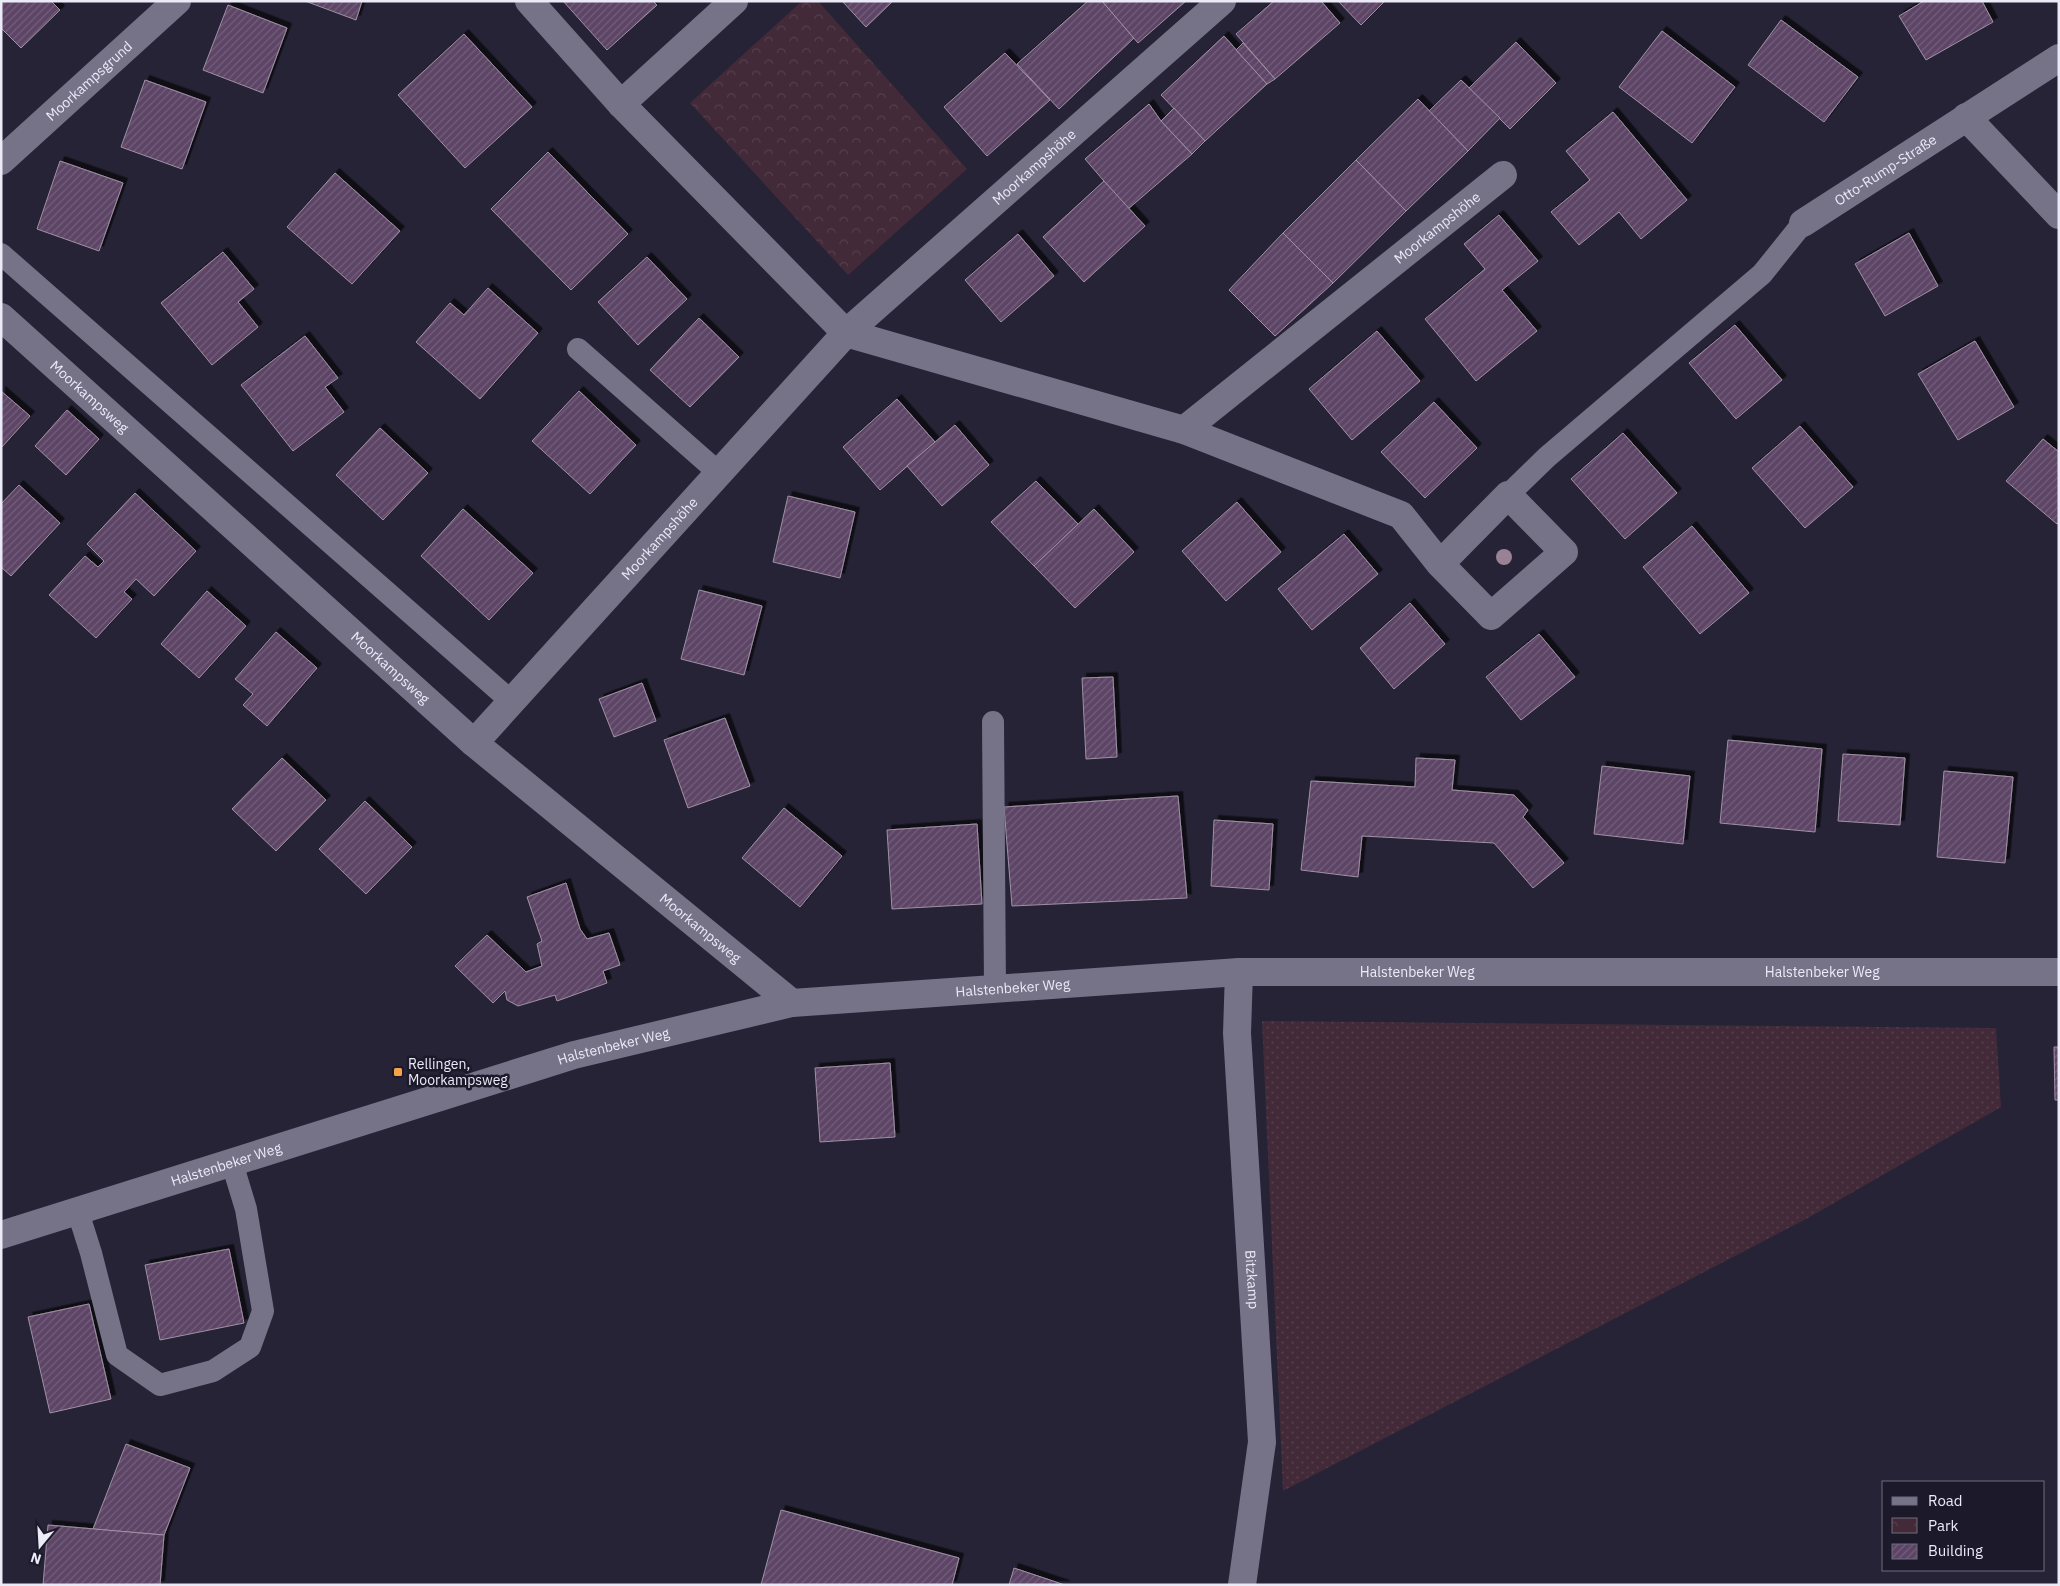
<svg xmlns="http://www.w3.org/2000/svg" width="2060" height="1586" viewBox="0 0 2060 1586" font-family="'IBM Plex Sans',sans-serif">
<defs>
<pattern id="grass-dots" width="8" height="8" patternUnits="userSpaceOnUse" patternTransform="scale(1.25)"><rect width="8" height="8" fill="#432a38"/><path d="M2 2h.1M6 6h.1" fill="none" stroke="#553f4c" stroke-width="1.8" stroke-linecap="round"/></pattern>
<pattern id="park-crowns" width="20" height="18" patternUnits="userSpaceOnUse" patternTransform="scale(1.25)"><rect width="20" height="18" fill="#432a38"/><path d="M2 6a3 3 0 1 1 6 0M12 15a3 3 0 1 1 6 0" fill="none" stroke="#553f4c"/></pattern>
<pattern id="building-hatch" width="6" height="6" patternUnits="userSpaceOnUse" patternTransform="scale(1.25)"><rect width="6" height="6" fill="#5d4466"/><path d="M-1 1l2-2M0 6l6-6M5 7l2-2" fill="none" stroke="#745f7d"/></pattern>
<filter id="shadow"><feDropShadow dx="4.5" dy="-4.5" stdDeviation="0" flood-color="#0009"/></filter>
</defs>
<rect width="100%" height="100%" fill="#252335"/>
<polygon fill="url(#grass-dots)" points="1262,1021 1996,1028 2001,1107 1808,1218 1283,1491"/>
<polygon fill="url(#park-crowns)" points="802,1 818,1 967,169 848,275 690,103"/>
<g fill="url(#building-hatch)" stroke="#a091a5" filter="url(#shadow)">
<polygon points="1,1 51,1 60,10 21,48 1,28"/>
<polygon points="305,1 362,1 356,20"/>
<polygon points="563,1 653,1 657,5 607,50"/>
<polygon points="842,1 893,1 866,27"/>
<polygon points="1088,1 1102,1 1134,38 1059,109 1017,64"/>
<polygon points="1102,1 1186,1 1138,43"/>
<polygon points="1274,1 1321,1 1340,23 1275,79 1236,34"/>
<polygon points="1338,1 1385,1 1361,25"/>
<polygon points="1924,1 1982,1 1993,22 1926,60 1899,16"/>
<polygon points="228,5 287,28 263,93 203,70"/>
<polygon points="1781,20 1858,77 1824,122 1748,65"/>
<polygon points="1662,31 1735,87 1692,143 1619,87"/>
<polygon points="464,34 532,107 465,168 398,95"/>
<polygon points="1224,36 1267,84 1205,141 1161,95"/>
<polygon points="1516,42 1556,83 1510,129 1469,88"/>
<polygon points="1243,43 1275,79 1267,84 1236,50"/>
<polygon points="1005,53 1050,100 987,156 944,107"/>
<polygon points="145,80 206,102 182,169 121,147"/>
<polygon points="1461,80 1500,118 1468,151 1429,111"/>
<polygon points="1418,99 1468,151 1406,211 1356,160"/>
<polygon points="1149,104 1161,121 1192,154 1128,209 1085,159"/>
<polygon points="1174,108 1205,141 1192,154 1161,121"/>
<polygon points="1613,112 1687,200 1641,239 1619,212 1579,245 1551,212 1590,180 1566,151"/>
<polygon points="548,152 628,234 571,290 491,209"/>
<polygon points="1356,160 1406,211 1333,283 1283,233"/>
<polygon points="60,161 123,183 99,251 37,229"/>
<polygon points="335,173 400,231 352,284 287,227"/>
<polygon points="1104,181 1145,226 1084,282 1043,237"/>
<polygon points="1499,215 1538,261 1502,290 1537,331 1476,381 1425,319 1485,269 1464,244"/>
<polygon points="1283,233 1333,283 1275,336 1229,290"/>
<polygon points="1909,233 1938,286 1885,316 1855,264"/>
<polygon points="1018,234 1054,276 1001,322 965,280"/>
<polygon points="223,252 254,289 238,302 258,327 212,365 161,303"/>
<polygon points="647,257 687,299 638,345 598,302"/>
<polygon points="488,288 538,333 480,399 416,342 450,303 464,315"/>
<polygon points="699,318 739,357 690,407 650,370"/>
<polygon points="1735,325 1782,380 1736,419 1689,363"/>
<polygon points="1377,331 1420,381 1352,440 1309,389"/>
<polygon points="305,336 338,378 325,387 344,412 293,451 241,385"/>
<polygon points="1975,341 2014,407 1958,440 1918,374"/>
<polygon points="1,391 30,416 1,448"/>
<polygon points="579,391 636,445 590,494 532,441"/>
<polygon points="897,399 935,442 880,490 843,447"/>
<polygon points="1434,402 1477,448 1425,498 1381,452"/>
<polygon points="67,410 99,439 66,475 35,446"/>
<polygon points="955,425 989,465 942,506 907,466"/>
<polygon points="1800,426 1853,487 1805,528 1752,468"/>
<polygon points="380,428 428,473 383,520 336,475"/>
<polygon points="1623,433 1677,493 1625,539 1571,479"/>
<polygon points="2043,439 2059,452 2059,522 2057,524 2006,481"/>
<polygon points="1036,481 1078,524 1034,566 991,522"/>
<polygon points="19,485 60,523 11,576 1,567 1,504"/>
<polygon points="135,493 196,551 154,596 136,579 124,592 132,599 96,638 49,595 85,556 98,567 104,561 87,544"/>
<polygon points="788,496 855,512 840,578 773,562"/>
<polygon points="1237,502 1281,552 1226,601 1182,551"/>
<polygon points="463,509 533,573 489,620 421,556"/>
<polygon points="1094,509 1134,552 1075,608 1034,566"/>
<polygon points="1692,526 1749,593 1700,634 1643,567"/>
<polygon points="1344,534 1378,574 1312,630 1278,589"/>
<polygon points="699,590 762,606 744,675 681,659"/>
<polygon points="207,591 246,626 199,678 161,644"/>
<polygon points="1410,603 1445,644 1394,689 1360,648"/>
<polygon points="276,632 317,668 267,726 243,705 253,694 235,679"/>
<polygon points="1539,634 1575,677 1521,720 1486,677"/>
<polygon points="1113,677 1117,757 1086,759 1082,678"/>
<polygon points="642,683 656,721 614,737 599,699"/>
<polygon points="725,718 750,786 688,808 664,740"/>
<polygon points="1728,740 1822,749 1815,832 1720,823"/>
<polygon points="1843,754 1905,758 1900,825 1838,821"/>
<polygon points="282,758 326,800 276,851 232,809"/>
<polygon points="1416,758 1455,760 1452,790 1514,795 1528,810 1523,817 1564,863 1533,888 1494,843 1362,836 1358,877 1301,870 1311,781 1415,787"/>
<polygon points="1602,766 1690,776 1683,844 1594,834"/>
<polygon points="1944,771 2013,777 2005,863 1937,857"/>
<polygon points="1178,796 1187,898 1012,906 1004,807"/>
<polygon points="365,801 412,847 366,894 319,849"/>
<polygon points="784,808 842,856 800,907 742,858"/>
<polygon points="1214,820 1273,824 1269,890 1211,886"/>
<polygon points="977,824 982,904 892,909 887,830"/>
<polygon points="566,883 580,929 587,939 609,933 620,965 603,971 607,983 557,1001 555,995 518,1006 507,1000 505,991 493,1003 455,966 487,935 526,972 542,966 537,944 542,941 527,897"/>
<polygon points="2054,1047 2059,1047 2059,1100 2055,1100"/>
<polygon points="890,1063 895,1137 820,1142 815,1068"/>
<polygon points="229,1249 244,1323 160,1340 145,1265"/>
<polygon points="89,1304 111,1399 50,1413 28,1317"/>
<polygon points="126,1444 190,1468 164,1535 93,1529"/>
<polygon points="781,1510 959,1558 952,1585 761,1585"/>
<polygon points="48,1525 164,1535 160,1585 43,1585"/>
<polygon points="1014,1568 1065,1585 1009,1585"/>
</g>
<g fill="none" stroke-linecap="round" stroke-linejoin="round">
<g stroke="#767389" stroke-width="22">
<polyline points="1,254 512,702"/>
<polyline points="578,349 719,473"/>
<polyline points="1508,495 1547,457 1762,274 1803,223"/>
<polyline points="993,722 995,989"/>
<polyline points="78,1212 91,1253 117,1355 160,1385 213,1371 250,1347 263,1311 246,1209 232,1163"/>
</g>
<g stroke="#767389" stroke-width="28">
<path id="s1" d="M529,1l92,103 225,229 376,-332"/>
<polyline points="621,104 734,1"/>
<polyline points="1966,117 2059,215"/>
<path id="s2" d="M1,161l176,-160"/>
<path id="s3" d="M1803,223l256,-165"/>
<path id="s4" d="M1,317l473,426 318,260"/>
<path id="s5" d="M1184,430l319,-255"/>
<path id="s6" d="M474,743l372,-410 338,97 217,85 39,49 51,52 73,-64 -56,-57 -68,69"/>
<path id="s7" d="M1239,972l-2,61 25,409 -20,143"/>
</g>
<path stroke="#767389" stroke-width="28" id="s8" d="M1,1235l573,-180 218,-52 447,-31h820"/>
</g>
<circle fill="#998196" cx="1504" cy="557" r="8"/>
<rect fill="#f6a248" stroke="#1c192b" stroke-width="2" x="393" y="1067" width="10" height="10" rx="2.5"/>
<g text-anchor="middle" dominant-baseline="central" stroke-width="5" stroke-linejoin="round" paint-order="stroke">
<g font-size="14" fill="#ebeaf7" stroke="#1c192b">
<text stroke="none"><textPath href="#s2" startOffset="119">Moorkampsgrund</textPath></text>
<text stroke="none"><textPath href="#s1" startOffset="710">Moorkampshöhe</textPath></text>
<text stroke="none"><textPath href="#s3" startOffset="98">Otto-Rump-Straße</textPath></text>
<text stroke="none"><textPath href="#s5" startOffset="324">Moorkampshöhe</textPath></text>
<text stroke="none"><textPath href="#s4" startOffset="119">Moorkampsweg</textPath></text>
<text stroke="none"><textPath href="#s6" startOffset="276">Moorkampshöhe</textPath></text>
<text stroke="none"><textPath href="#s4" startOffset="524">Moorkampsweg</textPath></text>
<text stroke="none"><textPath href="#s4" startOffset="929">Moorkampsweg</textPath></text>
<text stroke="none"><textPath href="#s8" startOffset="1451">Halstenbeker Weg</textPath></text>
<text stroke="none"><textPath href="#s8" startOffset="1856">Halstenbeker Weg</textPath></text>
<text stroke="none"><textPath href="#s8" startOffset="1046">Halstenbeker Weg</textPath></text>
<text stroke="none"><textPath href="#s8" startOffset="641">Halstenbeker Weg</textPath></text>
<text stroke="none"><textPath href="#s8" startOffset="236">Halstenbeker Weg</textPath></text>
<text stroke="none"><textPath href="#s7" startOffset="308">Bitzkamp</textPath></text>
</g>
<g font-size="14" fill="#ebeaf7" stroke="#1c192b" text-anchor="start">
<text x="408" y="1064">Rellingen,<tspan x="408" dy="16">Moorkampsweg</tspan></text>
</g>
</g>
<rect width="2060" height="1586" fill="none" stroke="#ebeaf7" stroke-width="5"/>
<rect x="1882" y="1481" width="162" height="90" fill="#1c192b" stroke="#6f6d7d"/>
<rect x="1892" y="1497" width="25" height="8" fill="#767389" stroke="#6f6d7d"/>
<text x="1928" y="1506" font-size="15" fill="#ebeaf7">Road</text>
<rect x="1892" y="1518" width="25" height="15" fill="url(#park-crowns)" stroke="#6f6d7d"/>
<text x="1928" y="1531" font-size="15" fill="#ebeaf7">Park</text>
<rect x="1892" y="1544" width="25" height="15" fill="url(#building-hatch)" stroke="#6f6d7d"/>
<text x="1928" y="1556" font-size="15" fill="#ebeaf7">Building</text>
<g transform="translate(40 1546) rotate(198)" stroke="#1c192b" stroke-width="4" paint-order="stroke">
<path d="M0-4L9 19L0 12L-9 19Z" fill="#ebeaf7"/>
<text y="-8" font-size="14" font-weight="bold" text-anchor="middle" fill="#ebeaf7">N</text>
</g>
</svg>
